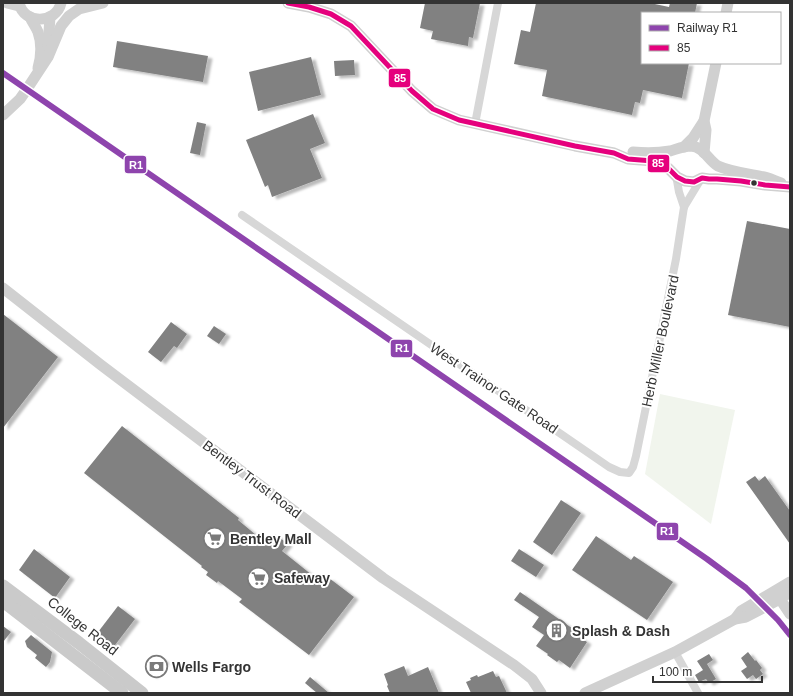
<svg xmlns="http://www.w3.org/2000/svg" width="793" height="696" viewBox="0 0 793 696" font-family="Helvetica,sans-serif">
<defs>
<filter id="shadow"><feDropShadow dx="4.5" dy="2.5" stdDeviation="1" flood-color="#0004"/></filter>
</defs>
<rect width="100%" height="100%" fill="#fff"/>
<polygon fill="#f1f5ed" points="660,394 735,410 711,524 645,474"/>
<g fill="#818181" filter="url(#shadow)">
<polygon points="425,3 480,3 473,38 469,37 468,46 431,39 433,31 420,28"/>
<polygon points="536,3 650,3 669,7 670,3 697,3 695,13 642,13 642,63 689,63 682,98 643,90 640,103 635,102 632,115 542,96 547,70 514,64 521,30 530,32"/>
<polygon points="117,41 208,56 203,82 113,67"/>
<polygon points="311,57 321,95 258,111 249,72"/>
<polygon points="354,60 355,75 335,76 334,61"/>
<polygon points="313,114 325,143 310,149 322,178 272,197 268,185 265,187 246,140"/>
<polygon points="197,122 206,124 200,155 190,153"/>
<polygon points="747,221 790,229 790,327 728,315"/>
<polygon points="3,314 58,357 3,428"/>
<polygon points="171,322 187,334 177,348 174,346 161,362 148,352"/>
<polygon points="214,326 226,334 219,344 207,336"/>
<polygon points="122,426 239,518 238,520 267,544 275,534 288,544 282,551 317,579 319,582 329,578 354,597 309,655 239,602 242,599 218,581 217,583 206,575 208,572 201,567 202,566 84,473"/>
<polygon points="755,476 759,481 765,476 790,511 790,544 746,482"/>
<polygon points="561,500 581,513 552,555 533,542"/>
<polygon points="596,536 631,560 634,556 673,582 647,620 572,570"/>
<polygon points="34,549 70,577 55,598 19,570"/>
<polygon points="519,549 544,565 536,577 511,561"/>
<polygon points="520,592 579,633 577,635 587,642 570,668 559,660 557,662 547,655 548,654 536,646 544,635 532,627 539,617 514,600"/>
<polygon points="118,606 135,619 112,649 95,636"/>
<polygon points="3,626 11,632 3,642"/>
<polygon points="31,635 52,652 50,662 46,667 35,658 37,655 27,647 25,641"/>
<polygon points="748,652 755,661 756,660 762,668 760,670 763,674 756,679 753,675 747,679 741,671 747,667 741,658"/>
<polygon points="709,654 713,660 707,664 716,679 709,683 706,679 699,682 695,675 703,670 697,661"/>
<polygon points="160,657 165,661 153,676 148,671"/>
<polygon points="404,666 408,676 428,667 439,693 390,693 387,686 388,685 384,674"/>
<polygon points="493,671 496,677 499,676 507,693 471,693 466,682 471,680 470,678 477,675 478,677"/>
<polygon points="310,677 329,693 317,693 305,683"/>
</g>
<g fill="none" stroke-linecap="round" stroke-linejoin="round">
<g stroke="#d7d7d7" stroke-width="8">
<polyline points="475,124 498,3"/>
<polyline points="676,175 679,192 684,207"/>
<polyline points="242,215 609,467 620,472 629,473 633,467 636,456 676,259 684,207 701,179"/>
<polyline points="675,652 698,693"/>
</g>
<g stroke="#d0d0d0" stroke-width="11">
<polyline points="7,3 19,6"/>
<path d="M19,3c5,22 37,21 42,0"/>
<polyline points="288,3 309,7 331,14 351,26 412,91 433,109 459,120 575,146 614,153 628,159 653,161 668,168 677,177 685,181 694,182 702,178 709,179 717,179 741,181 765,185 790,187"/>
<polyline points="726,13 728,3"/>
<path d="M30,17c2,5 6,10 8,15 4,11 3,25 0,36"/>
<polyline points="48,51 49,32 50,17"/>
<polyline points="3,115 20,99 27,89 48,57 61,26 69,16 79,9 103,3"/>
<polyline points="684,147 693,138 704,121"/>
<path d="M633,152c12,1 25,1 37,-1 7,-2 14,-5 21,-5 13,1 17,14 27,20 13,6 31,8 46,11 5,1 11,4 17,6"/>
<polyline points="704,153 706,130 704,121 716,63"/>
<polyline points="3,288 101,365 383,578 514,665 532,679 541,693"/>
<polyline points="780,599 790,614"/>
<polyline points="735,619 741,611 790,582"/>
<polyline points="585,693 675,652 735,619 746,617 780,599 790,592"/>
</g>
<g stroke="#cacaca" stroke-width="13">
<polyline points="3,586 79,643 142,693"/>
<polyline points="3,601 122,693"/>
</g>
<defs>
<polyline id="bus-1" points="288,3 309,7 331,14 351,26 412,91 433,109 459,120 575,146 614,153 628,159 653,161 668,168 677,177 685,181 694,182 702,178 709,179 717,179 741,181 765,185 790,187"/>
</defs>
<use href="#bus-1" stroke="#fff" stroke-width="8"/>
<use href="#bus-1" stroke="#e5007d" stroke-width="5"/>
<defs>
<polyline id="rail-1" points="3,73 707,559 746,588 778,620 790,635"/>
</defs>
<use href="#rail-1" stroke="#fff" stroke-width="9"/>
<use href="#rail-1" stroke="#8e44ad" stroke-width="6"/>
</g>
<defs>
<symbol id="supermarket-ring" viewBox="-11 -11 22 22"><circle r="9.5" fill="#fff" stroke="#7a7a7a" stroke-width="1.5"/><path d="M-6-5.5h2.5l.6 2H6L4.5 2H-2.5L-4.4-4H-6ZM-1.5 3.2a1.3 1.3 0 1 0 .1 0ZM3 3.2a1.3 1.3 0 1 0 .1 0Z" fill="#7a7a7a"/></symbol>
<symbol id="building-ring" viewBox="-11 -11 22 22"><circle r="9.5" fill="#fff" stroke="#7a7a7a" stroke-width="1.5"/><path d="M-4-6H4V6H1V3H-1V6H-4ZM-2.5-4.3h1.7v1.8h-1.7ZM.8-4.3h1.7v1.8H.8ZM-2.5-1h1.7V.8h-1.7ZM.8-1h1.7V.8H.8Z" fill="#7a7a7a"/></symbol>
<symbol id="bank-ring" viewBox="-11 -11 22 22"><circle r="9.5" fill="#fff" stroke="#7a7a7a" stroke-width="1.5"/><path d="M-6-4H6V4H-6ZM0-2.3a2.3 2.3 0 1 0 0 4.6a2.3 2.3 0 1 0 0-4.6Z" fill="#7a7a7a"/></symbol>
</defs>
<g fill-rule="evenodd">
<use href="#supermarket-ring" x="202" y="526" width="25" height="25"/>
<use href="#supermarket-ring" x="246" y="566" width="25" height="25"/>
<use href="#building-ring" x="544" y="618" width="25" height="25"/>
<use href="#bank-ring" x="144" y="654" width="25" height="25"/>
</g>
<circle fill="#333" stroke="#fff" stroke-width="1.5" cx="754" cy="183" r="3.5"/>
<g text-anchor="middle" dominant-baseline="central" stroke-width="4" stroke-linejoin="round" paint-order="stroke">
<g font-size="14" fill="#333" stroke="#fff">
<text transform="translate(660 341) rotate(-78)">Herb Miller Boulevard</text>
<text transform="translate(494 388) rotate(34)">West Trainor Gate Road</text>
<text transform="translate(252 479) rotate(37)">Bentley Trust Road</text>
<text transform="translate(83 626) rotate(38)">College Road</text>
</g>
<g font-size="14" font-weight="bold" fill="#333" stroke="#fff" text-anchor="start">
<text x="230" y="539">Bentley Mall</text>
<text x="274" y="578">Safeway</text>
<text x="572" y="631">Splash &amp; Dash</text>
<text x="172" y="667">Wells Fargo</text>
</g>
</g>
<g stroke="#fff" stroke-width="1.5">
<rect x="388" y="68" width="23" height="20" rx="4" fill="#e5007d"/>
<rect x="647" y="154" width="23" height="19" rx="4" fill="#e5007d"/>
<rect x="124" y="155" width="23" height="19" rx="4" fill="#8e44ad"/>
<rect x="390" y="339" width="23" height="19" rx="4" fill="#8e44ad"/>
<rect x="656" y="522" width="23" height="19" rx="4" fill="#8e44ad"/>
</g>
<g font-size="11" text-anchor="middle" font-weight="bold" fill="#fff">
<text x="400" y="82">85</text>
<text x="658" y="167">85</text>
<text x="136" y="169">R1</text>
<text x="402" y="352">R1</text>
<text x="667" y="535">R1</text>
</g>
<rect width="793" height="696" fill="none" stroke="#333333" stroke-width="8"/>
<rect x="641" y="12" width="140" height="52" fill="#ffffff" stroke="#adadad"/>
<rect x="649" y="25" width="20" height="6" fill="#8e44ad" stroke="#adadad"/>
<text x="677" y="32" font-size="12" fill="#333333">Railway R1</text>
<rect x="649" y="45" width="20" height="6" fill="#e5007d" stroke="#adadad"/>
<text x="677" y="52" font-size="12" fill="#333333">85</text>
<path d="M653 676v6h109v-6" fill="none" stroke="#333333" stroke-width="2"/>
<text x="659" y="676" font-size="12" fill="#333333" stroke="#ffffff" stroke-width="3" paint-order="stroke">100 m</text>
</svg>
